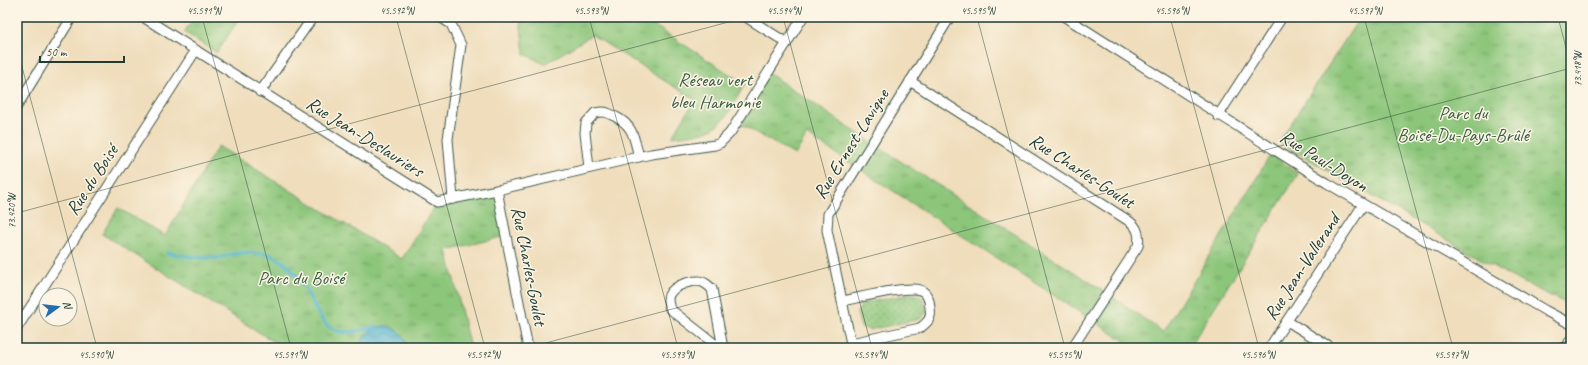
<svg xmlns="http://www.w3.org/2000/svg" width="1588" height="365" viewBox="0 0 1588 365" font-family="Caveat,sans-serif">
<defs>
<pattern id="grass-dots" width="8" height="8" patternUnits="userSpaceOnUse"><rect width="8" height="8" fill="#8cc67a"/><path d="M2 2h.1M6 6h.1" fill="none" stroke="#72a265" stroke-width="1.8" stroke-linecap="round"/></pattern>
<pattern id="park-tufts" width="24" height="20" patternUnits="userSpaceOnUse"><rect width="24" height="20" fill="#8cc67a"/><path d="M3 7l-1-3M5 7V3M7 7l1-3M15 17l-1-3M17 17v-4M19 17l1-3" fill="none" stroke="#72a265"/></pattern>
<pattern id="water-waves" width="16" height="10" patternUnits="userSpaceOnUse"><rect width="16" height="10" fill="#53b5d2"/><path d="M0 5q4-4 8 0t8 0" fill="none" stroke="#4494ab"/></pattern>
</defs>
<rect width="100%" height="100%" fill="#fcf5e5"/>
<filter id="ink" filterUnits="userSpaceOnUse"><feTurbulence type="fractalNoise" baseFrequency=".025" numOctaves="2"/><feDisplacementMap in="SourceGraphic" scale="8" xChannelSelector="R" yChannelSelector="G"/><feConvolveMatrix kernelMatrix="1 2 1 2 8 2 1 2 1" color-interpolation-filters="sRGB"/></filter>
<filter id="wash" filterUnits="userSpaceOnUse"><feTurbulence type="fractalNoise" baseFrequency=".012" numOctaves="4" result="noise"/><feDisplacementMap in="SourceGraphic" scale="16" xChannelSelector="R" yChannelSelector="G"/><feGaussianBlur stdDeviation="0.9" result="paint"/><feColorMatrix in="noise" values="0 0 0 0 0 0 0 0 0 0 0 0 0 0 0 0 0 1.4 0 .05"/><feComposite in="paint" operator="in"/></filter>
<g filter="url(#wash)">
<rect width="100%" height="100%" fill="#efddbb"/>
<path fill="url(#grass-dots)" stroke="#568257" d="M911,294c14,1 13,7 16,18l-7,7 -51,11 -8,-3 -4,-15 6,-9z"/>
<g fill="url(#park-tufts)" stroke="#568257">
<polygon points="195,17 240,17 217,53 184,32"/>
<path d="M520,17h121l104,67c-11,18 -19,43 -42,48 -10,3 -21,4 -31,5l23,-37 -103,-65 -47,29 -21,-10z"/>
<polygon points="1360,17 1571,17 1571,287 1563,302 1510,276 1279,142"/>
<polygon points="768,73 872,143 1107,293 1163,332 1271,154 1298,174 1189,348 1135,348 807,135 795,155 737,122"/>
<polygon points="218,146 402,259 437,202 497,190 506,236 447,250 470,348 284,348 102,234 118,208 165,236"/>
</g>
<path fill="url(#water-waves)" stroke="#397983" d="M384,326c13,2 22,9 24,22h-48c2,-14 11,-20 24,-22z"/>
<g fill="none" stroke-linecap="round" stroke-linejoin="round">
<path stroke="#53b5d2" stroke-width="3.5" d="M167,253c16,2 32,6 49,5 6,0 11,-3 17,-4 11,-2 26,-2 37,1 14,5 26,18 33,30 12,17 15,44 40,47 10,1 23,-3 33,-5"/>
</g>
</g>
<g filter="url(#ink)">
<g fill="none" stroke-linecap="round" stroke-linejoin="round">
<defs>
<g id="minor">
<polyline points="143,17 437,202 497,190 651,154 715,145 720,143 730,133 803,17"/>
<polyline points="440,17 451,24 461,45 448,139 453,199"/>
<polyline points="746,17 787,43"/>
<polyline points="1065,17 1327,183 1546,311 1571,324"/>
<path d="M910,81l219,140c9,6 11,14 9,25l-66,102"/>
<polyline points="260,92 313,17"/>
<polyline points="17,106 72,17"/>
<polyline points="1218,116 1282,17"/>
<path d="M589,168l-4,-35 1,-10 9,-10c10,-2 11,-1 21,4 18,9 18,22 23,40"/>
<polyline points="497,190 528,348"/>
<path d="M842,301c17,-3 64,-16 78,-11 7,2 10,11 10,18 2,10 -2,14 -10,20l-69,15"/>
<polyline points="1287,321 1331,348"/>
<polyline points="17,328 196,50"/>
<path d="M720,348l-50,-39c-1,-3 -2,-7 -2,-10 1,-12 20,-18 31,-18 6,1 9,4 13,8l11,59"/>
<polyline points="852,348 827,230 828,214 950,17"/>
<polyline points="1269,348 1363,205"/>
<polyline points="1566,348 1571,339"/>
</g>
</defs>
<use href="#minor" stroke="#3e5548" stroke-width="11"/>
<use href="#minor" stroke="#fff" stroke-width="9"/>
</g>
</g>
<path fill="none" stroke="#1f3d34" stroke-width="1" stroke-opacity="0.45" d="M202,17l89,331M396,17l89,331M589,17l89,331M783,17l89,331M977,17l88,331M1170,17l89,331M1364,17l89,331M1558,17l13,50M17,48l80,300M17,213l730,-196M527,348l1044,-280M1541,348l30,-8"/>
<g text-anchor="middle" dominant-baseline="central" stroke-width="3" stroke-linejoin="round" paint-order="stroke">
<g font-size="19" fill="#3a5f46" stroke="#fcf5e5">
<text x="715" y="80">Réseau vert<tspan x="715" dy="22">bleu Harmonie</tspan></text>
<text x="1463" y="113">Parc du<tspan x="1463" dy="22">Boisé-Du-Pays-Brûlé</tspan></text>
<text x="301" y="278">Parc du Boisé</text>
</g>
<g font-size="19" fill="#1f3d34" stroke="#fcf5e5">
<text transform="translate(365 137) rotate(32)">Rue Jean-Deslauriers</text>
<text transform="translate(851 144) rotate(-58)">Rue Ernest-Lavigne</text>
<text transform="translate(1324 161) rotate(32)">Rue Paul-Doyon</text>
<text transform="translate(1082 171) rotate(33)">Rue Charles-Goulet</text>
<text transform="translate(92 180) rotate(-57)">Rue du Boisé</text>
<text transform="translate(529 266) rotate(79)">Rue Charles-Goulet</text>
<text transform="translate(1302 267) rotate(-57)">Rue Jean-Vallerand</text>
</g>
</g>
<rect width="1588" height="365" fill="none" stroke="#fcf5e5" stroke-width="44"/>
<g transform="translate(58 307) rotate(75)"><circle r="19" fill="#fcf5e5" stroke="#a4ab9e"/>
<path d="M0-3L7 15L0 10L-7 15Z" fill="#1f6fb2"/>
<text y="-6" font-size="11" font-weight="bold" text-anchor="middle" fill="#1f3d34">N</text>
</g>
<path d="M40 56v6h84v-6" fill="none" stroke="#1f3d34" stroke-width="2"/>
<text x="46" y="56" font-size="12" fill="#1f3d34" stroke="#fcf5e5" stroke-width="3" paint-order="stroke">50 m</text>
<rect x="22" y="22" width="1544" height="321" fill="none" stroke="#1f3d34" stroke-width="1.5"/>
<g font-size="10" text-anchor="middle" fill="#1f3d34">
<text x="204" y="14">45.591°N</text>
<text x="397" y="14">45.592°N</text>
<text x="591" y="14">45.593°N</text>
<text x="784" y="14">45.594°N</text>
<text x="978" y="14">45.595°N</text>
<text x="1172" y="14">45.596°N</text>
<text x="1365" y="14">45.597°N</text>
<text transform="translate(1577 69) rotate(-90)" y="4">73.418°W</text>
<text transform="translate(11 211) rotate(-90)" y="4">73.420°W</text>
<text x="96" y="358">45.590°N</text>
<text x="290" y="358">45.591°N</text>
<text x="483" y="358">45.592°N</text>
<text x="677" y="358">45.593°N</text>
<text x="870" y="358">45.594°N</text>
<text x="1064" y="358">45.595°N</text>
<text x="1258" y="358">45.596°N</text>
<text x="1451" y="358">45.597°N</text>
</g>
</svg>
